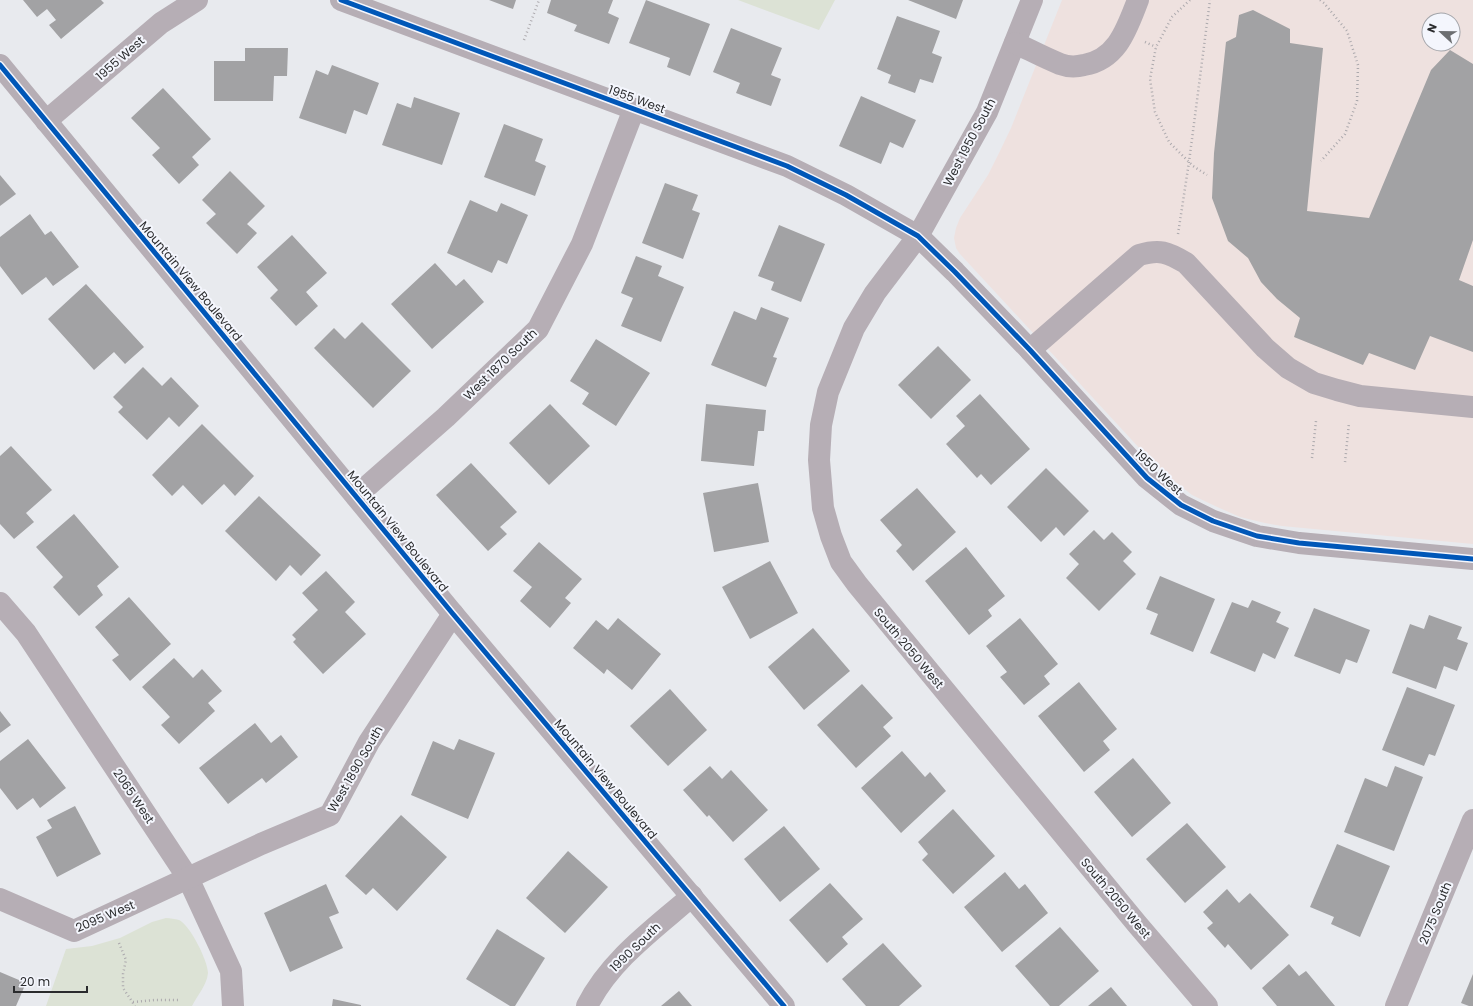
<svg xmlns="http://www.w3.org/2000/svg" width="1473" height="1006" viewBox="0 0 1473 1006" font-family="Poppins,sans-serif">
<rect width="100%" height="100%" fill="#e8eaee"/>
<path fill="#eee1df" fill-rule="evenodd" d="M1062,0h411v544l-191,-18 -17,-3 -25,-6 -25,-11 -23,-11 -25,-20 -25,-24 -182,-197 -4,-6 -2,-10 2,-10 4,-10 28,-43 12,-24 11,-23zM1429,20h24v24h-24z"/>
<g fill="#dce2d5">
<polygon points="738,0 835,0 819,30"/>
<path d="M166,918c4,0 9,1 13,2 11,5 29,41 29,53 -1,12 -11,23 -16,33h-146l20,-57 26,-3 28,-8 32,-16z"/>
</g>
<g fill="#a2a2a4">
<polygon points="23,0 101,0 104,3 61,39 49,25 56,20 47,9 37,17"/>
<polygon points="489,0 516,0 513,9"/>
<polygon points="551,0 613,0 608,13 619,18 609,44 574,31 577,25 547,13"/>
<polygon points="646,0 710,24 690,76 667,67 670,58 629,43"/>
<polygon points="908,0 963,0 956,19"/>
<polygon points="1253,10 1290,29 1290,43 1323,48 1307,211 1369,218 1431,70 1450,50 1473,64 1473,240 1459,280 1473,286 1473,352 1430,336 1415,370 1369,353 1363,365 1294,337 1300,318 1277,299 1261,282 1248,258 1228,241 1212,198 1214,153 1226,42 1236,37 1239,15"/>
<polygon points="897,16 940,31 932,53 942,57 933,83 920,79 915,93 888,83 891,75 877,69"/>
<polygon points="731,28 782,48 771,75 781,79 771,106 736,93 740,83 713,72"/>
<polygon points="245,48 288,48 287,76 274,76 273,101 214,101 214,61 245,61"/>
<polygon points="332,65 379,83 367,115 354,110 346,134 299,118 316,70 328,75"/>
<polygon points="163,88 211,139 192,157 199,165 179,184 152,155 160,148 131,118"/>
<polygon points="861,96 916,120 903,148 890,142 881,164 839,146"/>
<polygon points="414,97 460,113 442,165 382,145 397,103 411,108"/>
<polygon points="504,124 543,139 535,161 546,166 535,196 484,177"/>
<polygon points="230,171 265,206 247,224 257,233 237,254 206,223 216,214 202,200"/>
<polygon points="0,175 16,194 0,206"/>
<polygon points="665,183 698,195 692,210 700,213 683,259 642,243"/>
<polygon points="470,200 497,212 501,203 528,215 507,264 498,260 492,273 447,253"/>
<polygon points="30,214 45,235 51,231 79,267 53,286 46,277 22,295 0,266 0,237"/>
<polygon points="779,225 825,244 801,302 771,290 774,282 758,276"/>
<polygon points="292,235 327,273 306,292 318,306 296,326 270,298 278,290 257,267"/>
<polygon points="636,256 662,266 658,276 684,287 661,342 621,326 633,298 621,293"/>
<polygon points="435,263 456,286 464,279 484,302 432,349 391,304"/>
<polygon points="86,284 144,347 125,364 114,352 94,370 48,319"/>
<polygon points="761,307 789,318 773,357 777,358 766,387 711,365 734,311 756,320"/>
<polygon points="362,322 411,371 373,408 314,348 334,328 345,339"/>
<polygon points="596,339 650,373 616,426 582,404 589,393 570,381"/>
<polygon points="938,346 971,380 931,419 898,385"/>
<polygon points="143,367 162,386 171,377 199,406 179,427 169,417 147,440 118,412 123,407 113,397"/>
<polygon points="980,394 1030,449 991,485 981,474 977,478 946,444 965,426 956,416"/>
<polygon points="550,404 590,446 549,485 509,443"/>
<polygon points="706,404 766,410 764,431 758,431 754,466 701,461"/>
<polygon points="202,424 254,476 235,496 224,484 202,505 183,485 172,496 152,475"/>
<polygon points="11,446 52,490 26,513 34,522 14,539 0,524 0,456"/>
<polygon points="471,463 517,512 500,527 507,534 488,551 436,495"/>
<polygon points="1046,468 1089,511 1064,536 1056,527 1041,542 1007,507"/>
<polygon points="758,483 769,542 714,552 703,493"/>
<polygon points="917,488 956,532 913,571 896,551 902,545 880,520"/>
<polygon points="259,496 321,555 301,576 290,565 276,581 225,531"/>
<polygon points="74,514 119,567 97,586 103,595 79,616 53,587 63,577 36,547"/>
<polygon points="1094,530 1104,540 1112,532 1132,552 1123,561 1136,574 1099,611 1066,578 1079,564 1069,554"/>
<polygon points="539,542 582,579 565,598 571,603 550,628 520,601 532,587 513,571"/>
<polygon points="966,547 1005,596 988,610 992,616 969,635 925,581"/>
<polygon points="770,561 798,613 750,639 722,587"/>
<polygon points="326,571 355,602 345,612 366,634 323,674 293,642 296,639 292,635 318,610 302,593"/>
<polygon points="1160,576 1215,599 1193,652 1150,634 1158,614 1146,609"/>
<polygon points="129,597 171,644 130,681 112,660 119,655 95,627"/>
<polygon points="1252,600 1281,612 1276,622 1289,628 1275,659 1263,653 1255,672 1210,653 1232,602 1248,608"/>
<polygon points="1314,608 1370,630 1357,663 1346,659 1340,674 1294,656"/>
<polygon points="1429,615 1462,627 1457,639 1468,643 1457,671 1444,666 1436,689 1392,673 1410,624 1424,629"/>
<polygon points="618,618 661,654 632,690 607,669 604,674 573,648 596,620 608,630"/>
<polygon points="1020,618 1058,664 1044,676 1050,684 1024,705 1000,677 1007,672 986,646"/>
<polygon points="813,628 850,671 804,710 768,667"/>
<polygon points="174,658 193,678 202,669 222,691 208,703 215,711 179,744 161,725 170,717 142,687"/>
<polygon points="1079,682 1117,729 1103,741 1110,750 1084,772 1038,716"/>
<polygon points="862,684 893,718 883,727 891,736 856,768 817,725"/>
<polygon points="1407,687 1455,705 1435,756 1429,754 1424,766 1382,750"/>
<polygon points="670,689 707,730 668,766 630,726"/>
<polygon points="0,711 11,725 0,733"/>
<polygon points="255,723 271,743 281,735 298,757 266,783 262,778 228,804 199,768"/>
<polygon points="28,739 66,788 40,808 33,798 17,810 0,788 0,761"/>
<polygon points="459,739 495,753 468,819 411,795 433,741 454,750"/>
<polygon points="902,751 925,777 930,772 946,791 901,833 861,788"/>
<polygon points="1133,758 1171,803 1132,837 1094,792"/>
<polygon points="710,766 722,779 731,770 768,810 733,842 709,815 707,817 683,790"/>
<polygon points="1395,766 1423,777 1394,851 1344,832 1365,778 1387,787"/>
<polygon points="75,806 101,854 57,877 36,837 52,828 47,820"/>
<polygon points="953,809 995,856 953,894 922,860 928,854 918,842"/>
<polygon points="401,815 447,857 397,911 373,888 366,895 345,876"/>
<polygon points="1187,823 1226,867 1185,903 1146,859"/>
<polygon points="784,826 820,869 780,902 744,859"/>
<polygon points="1337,844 1390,866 1360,937 1331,924 1334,917 1310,907"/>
<polygon points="568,851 608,887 565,933 526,898"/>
<polygon points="1005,872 1019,889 1025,884 1048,913 1002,952 964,907"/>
<polygon points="830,883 863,919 842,937 848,944 827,963 789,920"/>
<polygon points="326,884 339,913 329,917 343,948 290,972 264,913"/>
<polygon points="1227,889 1239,903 1250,893 1289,935 1251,970 1228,944 1225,948 1207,928 1213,923 1203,912"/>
<polygon points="1060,927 1099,971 1059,1006 1050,1006 1015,966"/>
<polygon points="497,929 545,958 515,1006 510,1006 466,979"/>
<polygon points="883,943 922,986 899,1006 866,1006 842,979"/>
<polygon points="1289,964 1299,976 1306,971 1335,1006 1277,1006 1262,988"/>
<polygon points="0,972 26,983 16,1006 0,1006"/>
<polygon points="1473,974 1473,1006 1469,1006 1461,1003"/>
<polygon points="1111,987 1127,1006 1088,1006"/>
<polygon points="679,991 692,1006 661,1006"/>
<polygon points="333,999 361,1005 361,1006 332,1006"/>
</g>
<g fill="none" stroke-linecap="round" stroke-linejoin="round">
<g stroke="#aca9ad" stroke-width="2.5" stroke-dasharray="1 3" stroke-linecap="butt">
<polyline points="1190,0 1172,17 1156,47 1150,79 1155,112 1169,142 1193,166 1207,175"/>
<polyline points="1320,0 1324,3 1347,31 1358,65 1357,101 1345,134 1321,161"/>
<polyline points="524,40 539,0"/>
<polyline points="1145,42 1156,47"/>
<polyline points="1178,234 1189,162 1210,0"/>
<polyline points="1312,458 1316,421"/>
<polyline points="1345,462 1349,423"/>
<polyline points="119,943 126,960 123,974 123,988 135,1006"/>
<polyline points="133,1002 155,1000 180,1000"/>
</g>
<g stroke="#b6aeb5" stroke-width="22">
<polyline points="341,0 787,166 846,195 918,236 955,272 1030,350 1147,478 1181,505 1213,521 1257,536 1299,543 1473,559"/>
<polyline points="1032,0 987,112 918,236 875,293 854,328 828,392 821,425 819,460 823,508 831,536 841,562 857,584 1137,924 1207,1006"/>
<path d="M1015,43c15,7 30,15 45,21 8,3 16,3 24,1 34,-6 43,-37 54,-65"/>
<polyline points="0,65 453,614 784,1006"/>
<polyline points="46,121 161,23 197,0"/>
<path d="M1030,350l109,-95c21,-6 28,-3 47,8l79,85 23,20 26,15 23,7 23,6 113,11"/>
<polyline points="356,496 446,417 538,329 582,244 634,109"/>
<polyline points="0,603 26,633 188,878 231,971 233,1006"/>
<polyline points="0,899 74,931 261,844 330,815 369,742 453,614"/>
<path d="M587,1006c23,-46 67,-77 105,-110"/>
<polyline points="1396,1006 1473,820"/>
</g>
<defs>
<g id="cycleway">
<polyline points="341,0 787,166 846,195 918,236 955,272 1030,350 1147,478 1181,505 1213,521 1257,536 1299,543 1473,559"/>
<polyline points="0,65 453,614 784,1006"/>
</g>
</defs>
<use href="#cycleway" stroke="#f4f6fd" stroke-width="8"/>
<use href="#cycleway" stroke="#0057b8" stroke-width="5"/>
</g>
<g text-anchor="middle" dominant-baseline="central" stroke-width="4" stroke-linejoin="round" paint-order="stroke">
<g font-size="12" fill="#2a2b2d" stroke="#f4f6fd">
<text transform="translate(120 58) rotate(-41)">1955 West</text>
<text transform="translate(637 99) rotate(20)">1955 West</text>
<text transform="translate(969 142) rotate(-62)">West 1950 South</text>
<text transform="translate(191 281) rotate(50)">Mountain View Boulevard</text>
<text transform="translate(500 364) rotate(-44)">West 1870 South</text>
<text transform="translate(1159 472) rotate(43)">1950 West</text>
<text transform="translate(398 531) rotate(51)">Mountain View Boulevard</text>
<text transform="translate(909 648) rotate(50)">South 2050 West</text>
<text transform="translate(355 769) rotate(-60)">West 1890 South</text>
<text transform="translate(606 779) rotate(50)">Mountain View Boulevard</text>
<text transform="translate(134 796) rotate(56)">2065 West</text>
<text transform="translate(1116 898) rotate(50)">South 2050 West</text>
<text transform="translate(1435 913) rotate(-68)">2075 South</text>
<text transform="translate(105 916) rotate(-23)">2095 West</text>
<text transform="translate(635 947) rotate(-44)">1990 South</text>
</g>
</g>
<g transform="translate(1441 32) rotate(292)"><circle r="19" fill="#f4f6fd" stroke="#a3a5aa"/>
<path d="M0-3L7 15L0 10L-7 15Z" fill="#6c6e71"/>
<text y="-6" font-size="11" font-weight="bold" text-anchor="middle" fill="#2a2b2d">N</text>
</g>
<path d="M14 986v6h73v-6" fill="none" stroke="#2a2b2d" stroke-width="2"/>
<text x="20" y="986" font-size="12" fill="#2a2b2d" stroke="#f4f6fd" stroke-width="3" paint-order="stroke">20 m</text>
</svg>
